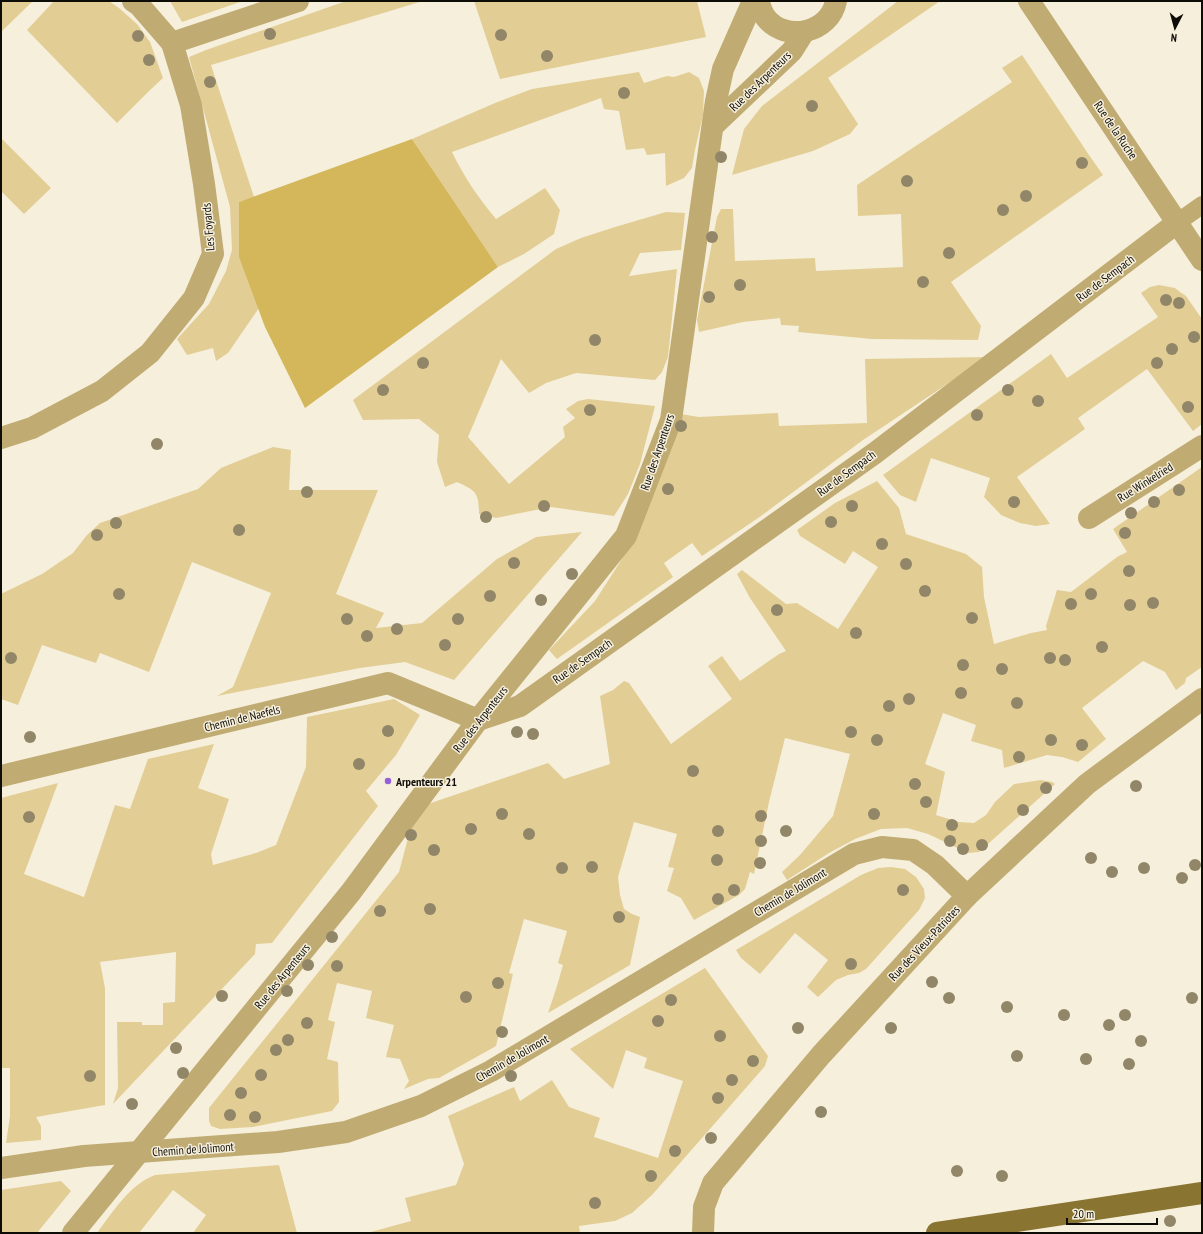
<svg xmlns="http://www.w3.org/2000/svg" width="1203" height="1234" viewBox="0 0 1203 1234" font-family="'PT Sans Narrow',sans-serif">
<rect width="100%" height="100%" fill="#f6efdc"/>
<g fill="#e2ce95">
<polygon points="1,1 33,1 1,32"/>
<polygon points="54,1 109,1 119,8 137,24 150,42 163,78 149,91 117,123 27,30"/>
<polygon points="170,1 243,1 182,22"/>
<polygon points="346,1 423,1 211,65 254,197 239,202 253,292 259,308 228,353 216,361 213,348 187,355 177,339 209,304 226,271 232,250 230,207 189,57 206,50"/>
<polygon points="474,1 697,1 706,37 500,79"/>
<polygon points="898,1 940,1 828,78 858,124 850,134 813,151 732,175 744,129 762,106"/>
<polygon points="1022,55 1089,155 1103,175 951,282 981,326 978,340 872,339 798,332 799,326 781,325 780,318 743,322 699,332 697,320 717,217 721,209 733,209 735,261 815,258 816,271 903,267 901,214 858,216 857,185 1012,82 1002,68"/>
<path d="M639,72l5,11 23,-7 7,1 15,-5 10,6 5,13 -1,24 -8,35 -3,18 -8,10 -18,8 -1,-33 -18,2 -3,-7 -18,2 -7,-39 -15,-2 -3,-11 -149,54c11,23 27,47 44,67l49,-31 15,22 -6,24 -30,20 -26,13 -86,-128 83,-36 37,-14z"/>
<polygon points="1,138 51,188 24,214 1,191"/>
<path d="M666,212l19,1 -4,37 -41,3 -11,23 48,-7 -9,88 -6,15 -7,8 -79,-7 -30,10 -17,10 -28,-34 -33,78 41,47 56,-47 -2,-10 12,-9 -9,-9 12,-8 10,-2 67,7 -15,58 -12,30 -14,22 -63,-9 -55,11 -17,-4c0,-22 -3,-23 -22,-32l-12,5 -8,-25 2,-27 -20,-16 -56,1 -10,-20 203,-151 25,-11 34,-11z"/>
<polygon points="1159,285 1175,288 1180,292 1186,296 1202,319 1202,424 1193,431 1147,369 1078,418 1085,429 1017,477 1050,524 1036,526 1020,523 1001,515 984,497 990,478 931,458 916,502 900,495 883,475 1051,354 1067,378 1158,317 1141,293 1150,287"/>
<polygon points="988,357 863,440 761,516 702,556 692,543 664,563 673,577 557,659 549,650 595,601 636,537 681,414 699,417 778,413 779,426 867,423 865,359"/>
<polygon points="273,447 291,450 289,490 378,490 336,594 384,613 376,628 422,623 497,559 536,537 582,532 454,680 405,662 360,668 217,696 233,687 271,593 192,562 149,672 100,653 96,663 42,645 18,705 1,699 1,594 42,574 73,553 87,535 100,523 198,489 221,468"/>
<polygon points="1202,467 1202,667 1186,678 1185,683 1176,690 1165,672 1143,661 1082,708 1106,739 1078,762 1062,757 1047,755 1004,768 1002,750 971,741 976,725 943,713 925,764 945,772 936,815 959,822 974,823 986,815 995,802 1014,784 1041,780 1052,782 1055,784 979,852 968,853 928,834 907,828 881,829 855,839 829,853 787,880 782,872 800,855 833,816 850,754 785,738 769,802 754,874 750,872 745,889 739,895 694,920 681,898 667,891 674,868 668,867 677,834 634,822 618,877 620,895 624,909 632,914 640,917 630,965 548,1013 557,986 563,965 558,963 567,931 524,919 509,973 513,974 496,1046 439,1078 428,1079 404,1089 409,1081 400,1059 386,1057 394,1025 366,1018 372,991 337,983 328,1020 335,1022 327,1059 338,1062 339,1102 332,1111 253,1127 220,1129 211,1126 209,1121 209,1108 399,872 411,827 428,804 548,763 564,779 610,764 600,696 613,690 624,681 629,683 671,744 732,699 708,666 722,656 740,681 779,654 786,651 750,598 737,574 742,570 786,604 797,603 838,629 878,567 853,551 845,564 800,536 797,530 835,503 877,481 899,508 906,534 966,554 982,567 984,597 994,644 1031,633 1047,630 1046,626 1057,590 1071,592 1117,557 1127,552 1113,529"/>
<polygon points="394,699 420,715 396,755 366,791 378,806 272,943 256,944 255,954 113,1104 118,1088 117,1022 142,1022 142,1025 163,1025 163,1003 175,1002 176,952 100,962 105,988 105,1105 36,1117 41,1126 41,1140 6,1143 10,1116 10,1068 1,1068 1,798 58,783 24,874 84,897 115,805 130,809 148,759 214,744 198,788 229,799 211,854 213,865 256,853 276,845 306,767 307,717"/>
<polygon points="891,867 905,869 916,877 924,889 925,898 919,910 866,969 859,973 848,975 836,980 818,997 807,987 828,960 795,933 760,974 741,958 736,950 861,875 878,868"/>
<polygon points="705,968 768,1056 765,1066 652,1195 632,1213 615,1221 579,1226 580,1233 367,1233 411,1221 405,1198 456,1185 464,1164 448,1116 514,1087 520,1101 552,1080 569,1107 600,1118 594,1137 658,1158 683,1081 644,1068 647,1058 626,1050 613,1089 570,1049"/>
<path d="M279,1165l18,68h-104l13,-18 -33,-25 -34,43h-42c16,-21 33,-49 58,-58z"/>
<polygon points="61,1181 71,1191 37,1233 1,1233 1,1190"/>
</g>
<polygon fill="#d4b65b" points="412,139 498,267 305,408 265,327 239,257 239,202"/>
<g fill="none" stroke-linecap="round" stroke-linejoin="round">
<polyline stroke="#c0ac72" stroke-width="18" points="1178,222 1202,205"/>
<g stroke="#c0ac72" stroke-width="22">
<path d="M759,1c1,6 3,12 7,17 20,25 64,15 70,-17"/>
<polyline points="1029,1 1202,260"/>
<polyline points="172,43 298,1"/>
<polyline points="713,126 792,51 804,32"/>
<polyline points="1,438 32,428 102,391 150,353 194,298 213,254 204,184 191,105 172,43 139,5 133,1"/>
<polyline points="1089,518 1202,446"/>
<polyline points="1,776 388,683 478,720 520,706 875,453 1178,222"/>
<polyline points="1,1168 84,1156 278,1142 346,1132 421,1106 491,1071 854,854 882,847 913,850 935,865 967,896"/>
<polyline points="73,1233 351,892 478,720 626,536 671,420 716,101 723,69 753,1"/>
<polyline points="703,1233 704,1207 713,1183 821,1055 967,896 1087,784 1202,699"/>
</g>
<polyline stroke="#8a7431" stroke-width="22" points="937,1233 1202,1193"/>
</g>
<g fill="#918667">
<circle cx="270" cy="34" r="6"/>
<circle cx="501" cy="35" r="6"/>
<circle cx="138" cy="36" r="6"/>
<circle cx="547" cy="56" r="6"/>
<circle cx="149" cy="60" r="6"/>
<circle cx="210" cy="82" r="6"/>
<circle cx="624" cy="93" r="6"/>
<circle cx="812" cy="106" r="6"/>
<circle cx="721" cy="157" r="6"/>
<circle cx="1082" cy="163" r="6"/>
<circle cx="907" cy="181" r="6"/>
<circle cx="1026" cy="196" r="6"/>
<circle cx="1003" cy="210" r="6"/>
<circle cx="712" cy="237" r="6"/>
<circle cx="949" cy="253" r="6"/>
<circle cx="923" cy="282" r="6"/>
<circle cx="740" cy="285" r="6"/>
<circle cx="709" cy="297" r="6"/>
<circle cx="1166" cy="300" r="6"/>
<circle cx="1179" cy="303" r="6"/>
<circle cx="1194" cy="337" r="6"/>
<circle cx="595" cy="340" r="6"/>
<circle cx="1172" cy="349" r="6"/>
<circle cx="423" cy="363" r="6"/>
<circle cx="1157" cy="363" r="6"/>
<circle cx="383" cy="390" r="6"/>
<circle cx="1008" cy="390" r="6"/>
<circle cx="1038" cy="401" r="6"/>
<circle cx="1188" cy="407" r="6"/>
<circle cx="590" cy="410" r="6"/>
<circle cx="977" cy="415" r="6"/>
<circle cx="681" cy="426" r="6"/>
<circle cx="157" cy="444" r="6"/>
<circle cx="668" cy="489" r="6"/>
<circle cx="1179" cy="490" r="6"/>
<circle cx="307" cy="492" r="6"/>
<circle cx="1014" cy="502" r="6"/>
<circle cx="1154" cy="502" r="6"/>
<circle cx="544" cy="506" r="6"/>
<circle cx="852" cy="506" r="6"/>
<circle cx="1131" cy="513" r="6"/>
<circle cx="486" cy="517" r="6"/>
<circle cx="831" cy="522" r="6"/>
<circle cx="116" cy="523" r="6"/>
<circle cx="239" cy="530" r="6"/>
<circle cx="1125" cy="533" r="6"/>
<circle cx="97" cy="535" r="6"/>
<circle cx="882" cy="544" r="6"/>
<circle cx="514" cy="563" r="6"/>
<circle cx="906" cy="564" r="6"/>
<circle cx="1129" cy="571" r="6"/>
<circle cx="572" cy="574" r="6"/>
<circle cx="925" cy="591" r="6"/>
<circle cx="119" cy="594" r="6"/>
<circle cx="1091" cy="594" r="6"/>
<circle cx="490" cy="596" r="6"/>
<circle cx="541" cy="600" r="6"/>
<circle cx="1153" cy="603" r="6"/>
<circle cx="1071" cy="604" r="6"/>
<circle cx="1130" cy="605" r="6"/>
<circle cx="777" cy="610" r="6"/>
<circle cx="972" cy="618" r="6"/>
<circle cx="347" cy="619" r="6"/>
<circle cx="458" cy="619" r="6"/>
<circle cx="397" cy="629" r="6"/>
<circle cx="856" cy="633" r="6"/>
<circle cx="367" cy="636" r="6"/>
<circle cx="445" cy="645" r="6"/>
<circle cx="1102" cy="647" r="6"/>
<circle cx="11" cy="658" r="6"/>
<circle cx="1050" cy="658" r="6"/>
<circle cx="1065" cy="660" r="6"/>
<circle cx="963" cy="665" r="6"/>
<circle cx="1002" cy="669" r="6"/>
<circle cx="961" cy="693" r="6"/>
<circle cx="909" cy="699" r="6"/>
<circle cx="1017" cy="703" r="6"/>
<circle cx="889" cy="706" r="6"/>
<circle cx="388" cy="731" r="6"/>
<circle cx="517" cy="732" r="6"/>
<circle cx="851" cy="732" r="6"/>
<circle cx="533" cy="734" r="6"/>
<circle cx="30" cy="737" r="6"/>
<circle cx="877" cy="740" r="6"/>
<circle cx="1051" cy="740" r="6"/>
<circle cx="1082" cy="745" r="6"/>
<circle cx="1019" cy="757" r="6"/>
<circle cx="359" cy="764" r="6"/>
<circle cx="693" cy="771" r="6"/>
<circle cx="915" cy="784" r="6"/>
<circle cx="1136" cy="786" r="6"/>
<circle cx="1046" cy="788" r="6"/>
<circle cx="926" cy="802" r="6"/>
<circle cx="1023" cy="810" r="6"/>
<circle cx="502" cy="814" r="6"/>
<circle cx="874" cy="814" r="6"/>
<circle cx="761" cy="816" r="6"/>
<circle cx="29" cy="817" r="6"/>
<circle cx="952" cy="825" r="6"/>
<circle cx="471" cy="829" r="6"/>
<circle cx="718" cy="831" r="6"/>
<circle cx="786" cy="831" r="6"/>
<circle cx="529" cy="834" r="6"/>
<circle cx="411" cy="835" r="6"/>
<circle cx="761" cy="841" r="6"/>
<circle cx="950" cy="841" r="6"/>
<circle cx="982" cy="845" r="6"/>
<circle cx="963" cy="849" r="6"/>
<circle cx="434" cy="850" r="6"/>
<circle cx="1091" cy="858" r="6"/>
<circle cx="717" cy="860" r="6"/>
<circle cx="760" cy="863" r="6"/>
<circle cx="1195" cy="865" r="6"/>
<circle cx="592" cy="867" r="6"/>
<circle cx="562" cy="868" r="6"/>
<circle cx="1144" cy="868" r="6"/>
<circle cx="1112" cy="872" r="6"/>
<circle cx="1182" cy="878" r="6"/>
<circle cx="734" cy="890" r="6"/>
<circle cx="903" cy="890" r="6"/>
<circle cx="718" cy="899" r="6"/>
<circle cx="430" cy="909" r="6"/>
<circle cx="380" cy="911" r="6"/>
<circle cx="619" cy="917" r="6"/>
<circle cx="332" cy="937" r="6"/>
<circle cx="851" cy="964" r="6"/>
<circle cx="308" cy="965" r="6"/>
<circle cx="337" cy="966" r="6"/>
<circle cx="932" cy="982" r="6"/>
<circle cx="498" cy="983" r="6"/>
<circle cx="287" cy="991" r="6"/>
<circle cx="222" cy="996" r="6"/>
<circle cx="466" cy="997" r="6"/>
<circle cx="949" cy="998" r="6"/>
<circle cx="1192" cy="998" r="6"/>
<circle cx="671" cy="1000" r="6"/>
<circle cx="1007" cy="1007" r="6"/>
<circle cx="1064" cy="1015" r="6"/>
<circle cx="1125" cy="1015" r="6"/>
<circle cx="658" cy="1021" r="6"/>
<circle cx="307" cy="1023" r="6"/>
<circle cx="1109" cy="1025" r="6"/>
<circle cx="798" cy="1028" r="6"/>
<circle cx="891" cy="1028" r="6"/>
<circle cx="502" cy="1032" r="6"/>
<circle cx="720" cy="1036" r="6"/>
<circle cx="288" cy="1040" r="6"/>
<circle cx="1141" cy="1041" r="6"/>
<circle cx="176" cy="1048" r="6"/>
<circle cx="276" cy="1050" r="6"/>
<circle cx="1017" cy="1056" r="6"/>
<circle cx="1086" cy="1059" r="6"/>
<circle cx="753" cy="1061" r="6"/>
<circle cx="1129" cy="1064" r="6"/>
<circle cx="183" cy="1073" r="6"/>
<circle cx="261" cy="1075" r="6"/>
<circle cx="90" cy="1076" r="6"/>
<circle cx="511" cy="1076" r="6"/>
<circle cx="732" cy="1080" r="6"/>
<circle cx="241" cy="1093" r="6"/>
<circle cx="718" cy="1098" r="6"/>
<circle cx="132" cy="1104" r="6"/>
<circle cx="821" cy="1112" r="6"/>
<circle cx="230" cy="1115" r="6"/>
<circle cx="255" cy="1117" r="6"/>
<circle cx="711" cy="1138" r="6"/>
<circle cx="675" cy="1151" r="6"/>
<circle cx="957" cy="1171" r="6"/>
<circle cx="651" cy="1176" r="6"/>
<circle cx="1002" cy="1176" r="6"/>
<circle cx="595" cy="1203" r="6"/>
<circle cx="1170" cy="1221" r="6"/>
</g>
<circle fill="#9460d9" stroke="#f6efdc" stroke-width="1.5" cx="388" cy="781" r="4"/>
<g text-anchor="middle" dominant-baseline="central" stroke-width="3" stroke-linejoin="round" paint-order="stroke">
<g font-size="12" fill="#0e0c06" stroke="#f6efdc">
<text transform="translate(760 81) rotate(-44)">Rue des Arpenteurs</text>
<text transform="translate(1116 130) rotate(56)">Rue de la Ruche</text>
<text transform="translate(208 227) rotate(-95)">Les Foyards</text>
<text transform="translate(1105 278) rotate(-37)">Rue de Sempach</text>
<text transform="translate(657 452) rotate(-71)">Rue des Arpenteurs</text>
<text transform="translate(846 473) rotate(-36)">Rue de Sempach</text>
<text transform="translate(1145 482) rotate(-32)">Rue Winkelried</text>
<text transform="translate(582 661) rotate(-35)">Rue de Sempach</text>
<text transform="translate(242 718) rotate(-14)">Chemin de Naefels</text>
<text transform="translate(480 719) rotate(-52)">Rue des Arpenteurs</text>
<text transform="translate(790 892) rotate(-31)">Chemin de Jolimont</text>
<text transform="translate(924 943) rotate(-47)">Rue des Vieux-Patriotes</text>
<text transform="translate(282 976) rotate(-51)">Rue des Arpenteurs</text>
<text transform="translate(512 1058) rotate(-30)">Chemin de Jolimont</text>
<text transform="translate(193 1149) rotate(-4)">Chemin de Jolimont</text>
</g>
<g font-size="12" font-weight="bold" fill="#0e0c06" stroke="#f6efdc" text-anchor="start">
<text x="396" y="781">Arpenteurs 21</text>
</g>
</g>
<rect width="1203" height="1234" fill="none" stroke="#0e0c06" stroke-width="4"/>
<g transform="translate(1175 28) rotate(186)" stroke="#f6efdc" stroke-width="3" paint-order="stroke">
<path d="M0-3L7 15L0 10L-7 15Z" fill="#0e0c06"/>
<text y="-6" font-size="11" font-weight="bold" text-anchor="middle" fill="#0e0c06">N</text>
</g>
<path d="M1067 1218v6h90v-6" fill="none" stroke="#0e0c06" stroke-width="2"/>
<text x="1073" y="1218" font-size="12" fill="#0e0c06" stroke="#f6efdc" stroke-width="3" paint-order="stroke">20 m</text>
</svg>
